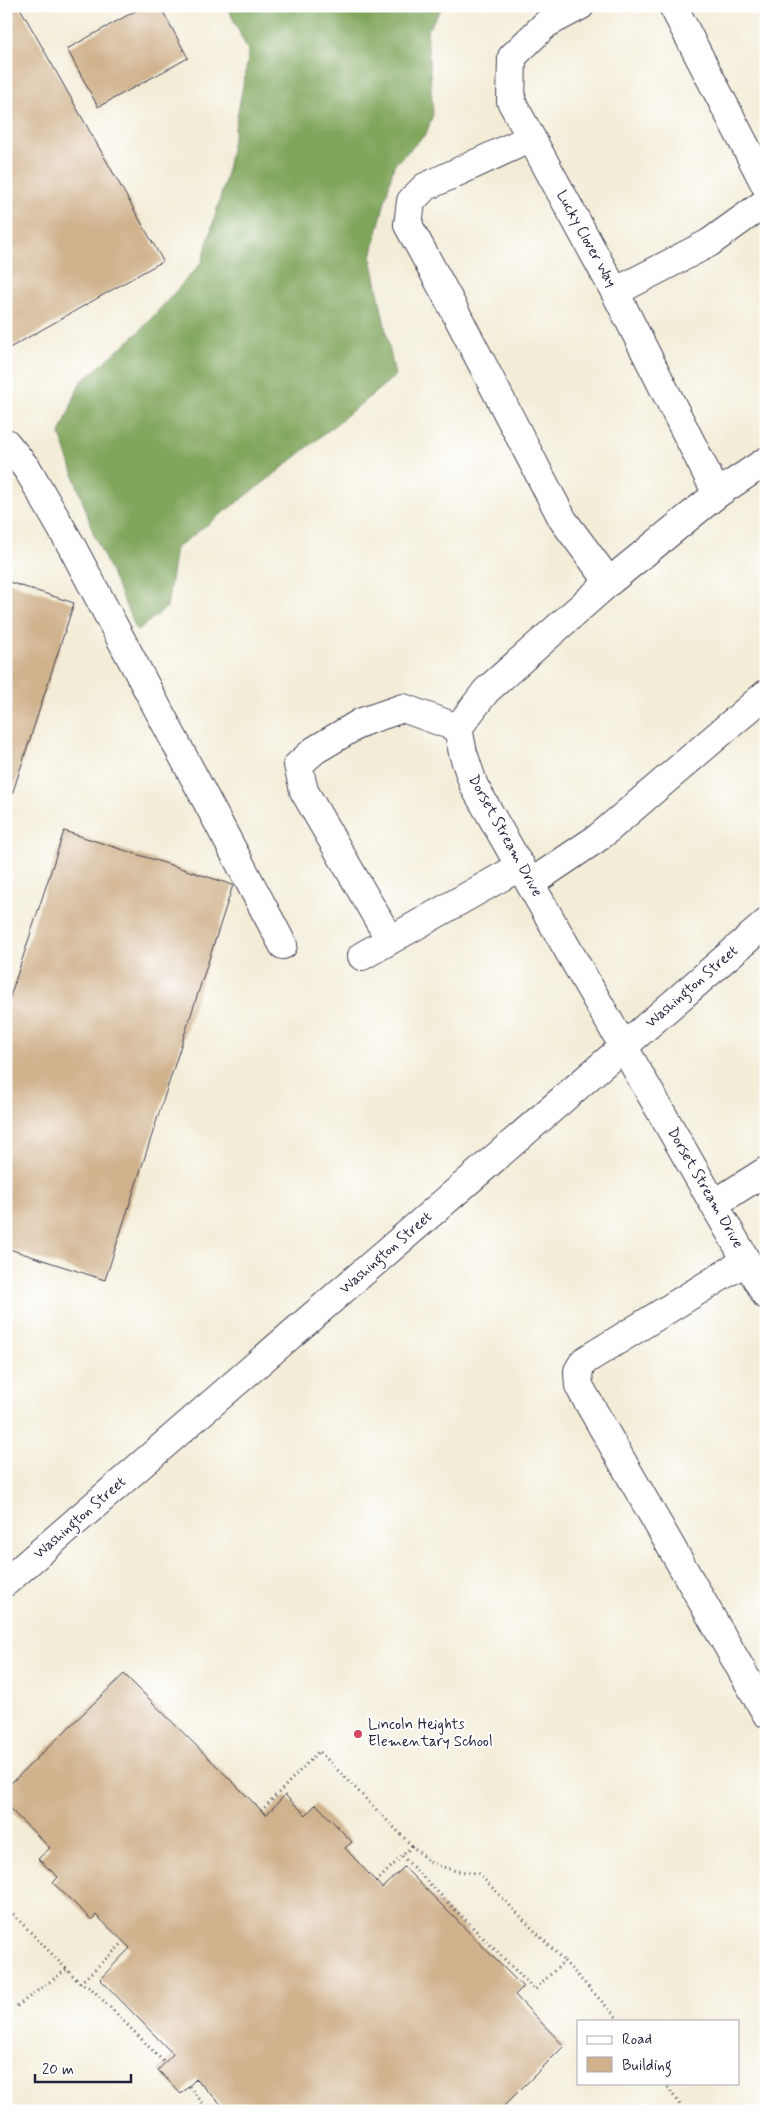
<svg xmlns="http://www.w3.org/2000/svg" width="772" height="2117" viewBox="0 0 772 2117" font-family="Mynerve,sans-serif">
<rect width="100%" height="100%" fill="#fff"/>
<filter id="ink" filterUnits="userSpaceOnUse"><feTurbulence type="fractalNoise" baseFrequency=".02" numOctaves="2"/><feDisplacementMap in="SourceGraphic" scale="10" xChannelSelector="R" yChannelSelector="G"/><feConvolveMatrix kernelMatrix="1 2 1 2 8 2 1 2 1" color-interpolation-filters="sRGB"/></filter>
<filter id="wash" filterUnits="userSpaceOnUse"><feTurbulence type="fractalNoise" baseFrequency=".0096" numOctaves="4" result="noise"/><feDisplacementMap in="SourceGraphic" scale="20" xChannelSelector="R" yChannelSelector="G"/><feGaussianBlur stdDeviation="1.12" result="paint"/><feColorMatrix in="noise" values="0 0 0 0 0 0 0 0 0 0 0 0 0 0 0 0 0 1.4 0 .05"/><feComposite in="paint" operator="in"/></filter>
<g filter="url(#wash)">
<rect width="100%" height="100%" fill="#f3ecd7"/>
<polygon fill="#80a65c" stroke="#51644c" points="227,6 443,6 427,31 433,114 426,134 394,165 371,257 395,376 271,477 176,548 167,607 137,631 93,532 60,434 80,383 139,332 202,262 225,181 249,53"/>
<g id="blocks">
<g fill="#d0b28d">
<polygon points="6,6 19,6 163,261 6,350"/>
<polygon points="144,6 160,6 188,58 98,107 67,49"/>
<polygon points="6,581 74,603 7,810 6,810"/>
<polygon points="64,831 233,885 105,1280 6,1248 6,1009"/>
<polygon points="124,1674 266,1815 285,1795 306,1815 316,1804 352,1842 345,1848 382,1888 404,1867 523,1987 515,1995 564,2046 499,2111 228,2111 196,2079 181,2094 158,2070 173,2054 100,1979 130,1948 96,1915 92,1920 53,1883 58,1877 38,1859 50,1848 6,1805 6,1788"/>
</g>
</g>
</g>
<g filter="url(#ink)">
<use href="#blocks" fill-opacity="0" stroke="#414052" stroke-width="1"/>
<g fill="none" stroke-linecap="round" stroke-linejoin="round">
<defs>
<g id="minor">
<polyline points="580,6 546,24 512,57 511,101 615,292 717,494"/>
<polyline points="673,6 766,186"/>
<polyline points="531,138 425,187 411,201 408,225 449,300 563,520 609,582"/>
<polyline points="615,292 709,243 766,202"/>
<polyline points="6,443 28,470 71,545 283,945"/>
<polyline points="766,461 717,494 609,582 486,691 458,728 463,753 474,786 766,1295"/>
<polyline points="531,883 599,837 766,694"/>
<polyline points="390,940 304,791 298,765 315,750 362,722 403,708 458,728"/>
<polyline points="362,956 521,866"/>
<polyline points="714,1204 766,1171"/>
<polyline points="746,1261 584,1361 578,1371 579,1386 766,1713"/>
<polyline points="6,1582 766,923"/>
</g>
</defs>
<use href="#minor" stroke="#414052" stroke-width="30"/>
<g stroke="#414052" stroke-width="3" stroke-dasharray="1 4" stroke-linecap="butt">
<polyline points="261,1811 319,1751 412,1846"/>
<polyline points="402,1856 535,1990 564,1961 620,2021"/>
<polyline points="376,1882 412,1846 431,1863 456,1871 478,1873 564,1961"/>
<polyline points="6,1907 80,1983 91,1988 165,2063"/>
<polyline points="80,1983 124,1942"/>
<polyline points="17,2006 67,1969"/>
<polyline points="665,2083 684,2111"/>
<polyline points="189,2087 210,2111"/>
</g>
<use href="#minor" stroke="#fff" stroke-width="28"/>
</g>
</g>
<circle fill="#d1495b" stroke="#fff" stroke-width="2" cx="358" cy="1734" r="5"/>
<g text-anchor="middle" dominant-baseline="central" stroke-width="4" stroke-linejoin="round" paint-order="stroke">
<g font-size="15" fill="#22223b" stroke="#fff">
<text transform="translate(586 239) rotate(61)">Lucky Clover Way</text>
<text transform="translate(505 836) rotate(61)">Dorset Stream Drive</text>
<text transform="translate(692 987) rotate(-41)">Washington Street</text>
<text transform="translate(705 1188) rotate(60)">Dorset Stream Drive</text>
<text transform="translate(386 1253) rotate(-41)">Washington Street</text>
<text transform="translate(80 1518) rotate(-41)">Washington Street</text>
</g>
<g font-size="15" fill="#22223b" stroke="#fff" text-anchor="start">
<text x="368" y="1725">Lincoln Heights<tspan x="368" dy="17">Elementary School</tspan></text>
</g>
</g>
<rect width="772" height="2117" fill="none" stroke="#fff" stroke-width="25"/>
<rect x="577" y="2020" width="162" height="65" fill="#ffffff" stroke="#a7a7b1"/>
<rect x="587" y="2036" width="25" height="8" fill="#ffffff" stroke="#a7a7b1"/>
<text x="622" y="2044" font-size="15" fill="#22223b">Road</text>
<rect x="587" y="2057" width="25" height="15" fill="#d0b28d" stroke="#a7a7b1"/>
<text x="622" y="2070" font-size="15" fill="#22223b">Building</text>
<path d="M35 2074v8h96v-8" fill="none" stroke="#22223b" stroke-width="2.5"/>
<text x="42" y="2074" font-size="15" fill="#22223b" stroke="#ffffff" stroke-width="4" paint-order="stroke">20 m</text>
</svg>
